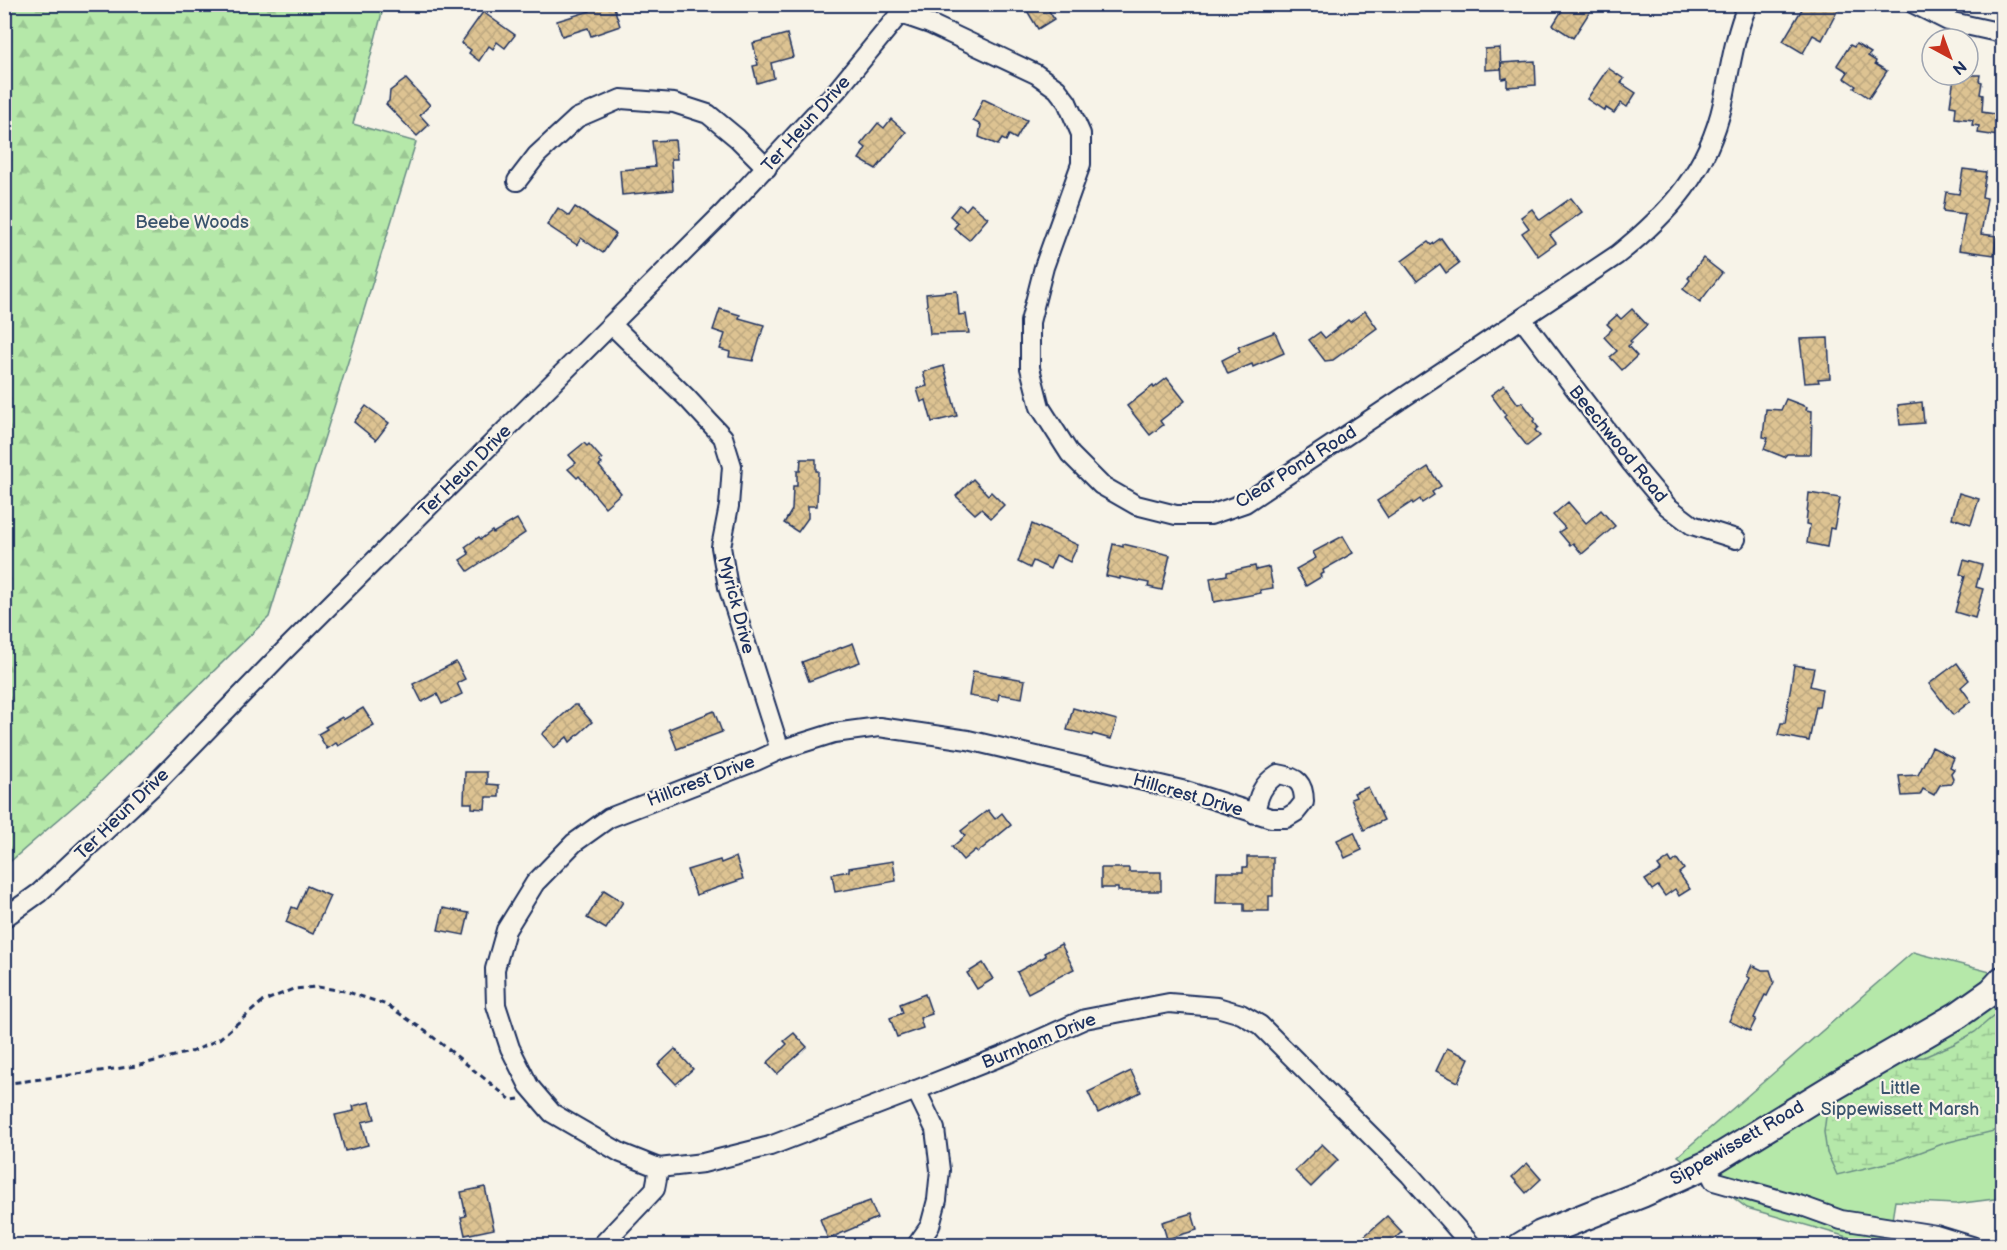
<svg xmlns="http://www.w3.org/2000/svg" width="2007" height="1250" viewBox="0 0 2007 1250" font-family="'Balsamiq Sans',sans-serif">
<defs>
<pattern id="forest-firs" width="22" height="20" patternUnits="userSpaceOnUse" patternTransform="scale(1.5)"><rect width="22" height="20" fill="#b5e8a9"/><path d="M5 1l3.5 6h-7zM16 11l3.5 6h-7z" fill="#9bc794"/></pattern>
<pattern id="wetland-marsh" width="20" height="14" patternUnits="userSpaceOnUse" patternTransform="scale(1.5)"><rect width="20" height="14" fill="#b5e8a9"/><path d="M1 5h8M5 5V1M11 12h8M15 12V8" fill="none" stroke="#9bc794"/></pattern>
<pattern id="building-cross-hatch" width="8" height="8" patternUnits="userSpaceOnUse" patternTransform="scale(1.5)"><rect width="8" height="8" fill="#ddc392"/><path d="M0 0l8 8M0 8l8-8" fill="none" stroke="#bda880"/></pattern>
</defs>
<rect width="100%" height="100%" fill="#f7f3e8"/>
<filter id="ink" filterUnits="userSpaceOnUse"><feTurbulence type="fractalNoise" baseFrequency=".0167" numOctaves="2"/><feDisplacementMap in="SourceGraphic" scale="12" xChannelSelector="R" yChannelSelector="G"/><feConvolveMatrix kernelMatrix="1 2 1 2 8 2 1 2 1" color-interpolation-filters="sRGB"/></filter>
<g filter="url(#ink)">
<polygon fill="#b5e8a9" stroke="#688c84" stroke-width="1.5" points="1913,952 2002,975 2002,1198 1955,1204 1895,1201 1888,1245 1875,1245 1747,1208 1678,1156"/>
<polygon fill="url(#forest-firs)" stroke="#688c84" stroke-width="1.5" points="5,4 384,5 353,124 416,142 269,617 89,793 5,866"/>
<polygon fill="url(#wetland-marsh)" stroke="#688c84" stroke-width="1.5" points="2002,1009 2002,1129 1945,1143 1899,1160 1837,1175 1827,1153 1824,1132 1827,1109 1846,1089 1904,1058 1924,1057 1954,1044 1975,1032"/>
<g fill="url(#building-cross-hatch)" stroke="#1b2f5e" stroke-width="1.5">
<polygon points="588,4 613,4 620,26 591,36 588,28 562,36 557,21 590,11"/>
<polygon points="1023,4 1045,4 1054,19 1038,29"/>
<polygon points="1566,4 1584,4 1591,10 1573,38 1553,25"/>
<polygon points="1805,4 1841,4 1822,40 1813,35 1803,53 1783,41"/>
<polygon points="483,12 515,35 505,48 497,42 493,49 489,46 479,61 469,53 471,50 461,43"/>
<polygon points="787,34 793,57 771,63 774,78 757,83 753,66 758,65 753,43"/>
<polygon points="1856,44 1871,53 1868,56 1876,61 1875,64 1887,71 1869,98 1854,88 1856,86 1844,78 1848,72 1837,65 1850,45 1854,47"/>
<polygon points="1500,48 1501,69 1485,70 1485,49"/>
<polygon points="1535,61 1536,85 1507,87 1507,78 1502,79 1501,63"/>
<polygon points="1608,68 1624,79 1621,83 1636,93 1627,107 1621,103 1614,113 1606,108 1605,111 1587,99"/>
<polygon points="1965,75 1980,75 1979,81 1982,82 1980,94 1983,95 1982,112 2001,115 1998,136 1978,133 1979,126 1972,125 1973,120 1955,118 1956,107 1950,106 1954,77 1964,78"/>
<polygon points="406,79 430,105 420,115 429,125 417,136 386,104 389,101 390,91"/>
<polygon points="983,99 1027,120 1016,139 1009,135 1006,141 1002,139 998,145 979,137 981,125 973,121"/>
<polygon points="891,119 906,132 876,169 859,159 866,148 861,144 878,123 884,128"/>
<polygon points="675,140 677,159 671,159 673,190 622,195 620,170 655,167 652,141"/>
<polygon points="1963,169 1986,172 1982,197 1987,198 1981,234 1997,236 1994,255 1959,250 1965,214 1943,211 1946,192 1959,194"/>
<polygon points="1571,198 1582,212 1550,235 1556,243 1538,256 1522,233 1529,228 1521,217 1532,209 1540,220"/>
<polygon points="971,204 988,218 969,240 954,228 958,223 950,216 959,205 966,210"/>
<polygon points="575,207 616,234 603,253 581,238 577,245 547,225 558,208 569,216"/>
<polygon points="1441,238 1459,263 1446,273 1440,264 1417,281 1402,261 1428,242 1431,245"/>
<polygon points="1703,258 1722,273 1700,302 1683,289 1690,280 1688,278"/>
<polygon points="957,291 959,315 966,314 969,333 930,334 926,294"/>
<polygon points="720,309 740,315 739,318 764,325 753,361 729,357 730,352 720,349 725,334 713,330"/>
<polygon points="1632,309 1647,325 1630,341 1632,343 1628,346 1637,356 1622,370 1610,357 1617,351 1604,337 1612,329 1607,324 1617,315 1621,319"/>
<polygon points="1365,311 1377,328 1333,360 1325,361 1309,340 1320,332 1325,338 1348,320 1350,322"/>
<polygon points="1275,332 1284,353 1253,367 1252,364 1228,374 1222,360 1240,351 1238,347"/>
<polygon points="1828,338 1830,378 1818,379 1819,382 1805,383 1800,339"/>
<polygon points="944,366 957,416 932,422 926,400 921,402 917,389 927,386 923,372"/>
<polygon points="1167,378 1185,401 1160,421 1163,425 1150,435 1127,406 1153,386 1154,388"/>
<polygon points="1504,385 1518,404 1522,402 1535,419 1533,421 1538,427 1535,430 1540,436 1527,446 1504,417 1506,415 1491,395"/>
<polygon points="1786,399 1807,407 1806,410 1812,411 1811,454 1787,454 1784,457 1764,449 1768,438 1763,437 1766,409 1781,410"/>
<polygon points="1922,402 1924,423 1900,425 1898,405"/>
<polygon points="366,406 389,423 376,440 354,422"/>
<polygon points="584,443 587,446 589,444 602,459 599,461 602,464 599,466 621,493 605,507 579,476 577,478 568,469 576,463 569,455"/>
<polygon points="801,459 816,459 816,471 818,471 817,506 808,506 808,518 798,532 784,523 792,510 793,486 797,486 797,471 800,471"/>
<polygon points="1428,467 1441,486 1432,492 1434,495 1422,503 1420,499 1413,504 1412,502 1388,518 1377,501"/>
<polygon points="973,479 988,495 991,492 1004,505 991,518 981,509 975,514 956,496"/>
<polygon points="1809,493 1840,498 1834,529 1830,528 1827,547 1807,543 1810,525 1806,524"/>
<polygon points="1959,493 1979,499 1971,524 1952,518"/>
<polygon points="1568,502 1586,523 1601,510 1615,526 1582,554 1573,543 1570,545 1559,532 1565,528 1553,515"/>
<polygon points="517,519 525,533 468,571 460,560 469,554 465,547 479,537 481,539 492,531 493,533"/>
<polygon points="1032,524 1078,545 1070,562 1056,555 1050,569 1033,561 1030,568 1018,562"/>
<polygon points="1343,536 1353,553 1323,570 1324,573 1320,575 1321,577 1306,586 1296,569 1316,558 1313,552"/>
<polygon points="1113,544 1123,547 1123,544 1170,555 1162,590 1148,587 1149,583 1120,577 1120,579 1106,576"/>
<polygon points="1964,560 1982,565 1976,587 1983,589 1975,618 1955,612 1965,576 1960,574"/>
<polygon points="1255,566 1256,570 1269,567 1273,588 1260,590 1261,593 1214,602 1210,578 1227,575 1227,572"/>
<polygon points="853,643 860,662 809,681 802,662"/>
<polygon points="456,662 465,679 457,683 462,694 442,704 437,694 422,702 413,684"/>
<polygon points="1957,663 1969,680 1961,687 1971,701 1953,715 1929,684"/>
<polygon points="1794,665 1814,668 1810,686 1822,689 1819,707 1816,707 1809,741 1778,735 1781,723 1785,723"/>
<polygon points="973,671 1025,680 1022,698 999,694 998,701 969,696"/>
<polygon points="574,705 577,705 592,722 570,742 567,737 554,748 542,734"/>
<polygon points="363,708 374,725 338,746 336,743 327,749 318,734 327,729 325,727 342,717 343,720"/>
<polygon points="1073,708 1117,720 1111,739 1093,734 1092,736 1067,730"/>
<polygon points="714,711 722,732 677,749 669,729"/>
<polygon points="1932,747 1954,758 1950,767 1954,769 1951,773 1953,779 1951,784 1940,785 1934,795 1923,789 1920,795 1902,796 1899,776 1918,775"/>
<polygon points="465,772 487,772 487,784 499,785 499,797 486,797 485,809 472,808 472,803 464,803"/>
<polygon points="1368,787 1384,820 1364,830 1351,799 1356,797 1354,793"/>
<polygon points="988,810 995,819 1002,813 1011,825 978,852 975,850 963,860 952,847 965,836 961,831"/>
<polygon points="1354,832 1362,850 1345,858 1337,840"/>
<polygon points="736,857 743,879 696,895 687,870 720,860 721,863"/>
<polygon points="1247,857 1273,857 1273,896 1269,896 1269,911 1244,911 1244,903 1216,903 1217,872 1243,872 1243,867 1247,867"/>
<polygon points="1669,858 1672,863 1677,859 1684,869 1679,873 1690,889 1679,896 1675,889 1665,896 1658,886 1652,890 1645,880 1661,870 1658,866"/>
<polygon points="893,861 896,881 835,892 832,874 849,871 849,868"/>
<polygon points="1101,868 1129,868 1129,872 1161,872 1161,891 1118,891 1118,888 1101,888"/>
<polygon points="307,886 330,896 313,934 286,922 292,907 297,909"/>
<polygon points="604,890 623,902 606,929 587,918"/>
<polygon points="443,908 469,913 464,935 438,930"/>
<polygon points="1061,944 1074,969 1028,993 1017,972 1046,956 1044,953"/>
<polygon points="983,963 993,979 977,989 967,973"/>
<polygon points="1752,965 1762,970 1770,970 1774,982 1767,996 1765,995 1754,1018 1756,1019 1750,1031 1729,1021 1750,978 1747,976"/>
<polygon points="925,994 932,1014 920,1018 923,1028 897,1037 890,1018 903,1013 900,1004"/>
<polygon points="794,1033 807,1047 777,1074 767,1063 787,1044 784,1041"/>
<polygon points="1447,1048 1469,1058 1458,1082 1436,1071"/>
<polygon points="675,1049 693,1069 676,1084 658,1065"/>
<polygon points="1131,1071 1141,1092 1098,1113 1088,1092"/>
<polygon points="370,1102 375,1119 362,1122 368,1145 345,1151 335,1115 354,1111 353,1106"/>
<polygon points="1322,1144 1338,1160 1311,1187 1295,1171"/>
<polygon points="1527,1163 1541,1179 1526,1193 1512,1177"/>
<polygon points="485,1187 494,1229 465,1235 461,1217 466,1216 461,1192"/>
<polygon points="870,1201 877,1218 828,1239 820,1219"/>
<polygon points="1192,1213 1197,1230 1167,1239 1162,1222"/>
<polygon points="1387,1216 1402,1232 1393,1240 1398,1245 1367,1245 1361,1239"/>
</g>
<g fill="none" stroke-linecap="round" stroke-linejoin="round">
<defs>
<g id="minor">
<polyline points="1914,4 1948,21 2002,33"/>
<path d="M901,14l29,10 106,50 21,15 10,13 14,32v30l-37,103 -14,55v46l10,39 30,47 31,31 35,20 40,10h34l35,-12 372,-248c53,-42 91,-85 106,-152 7,-33 11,-67 25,-99"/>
<polyline points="517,181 537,155 577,118 621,99 674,103 708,114 737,138 767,168"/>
<polyline points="1522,319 1632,464 1667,506 1692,525 1736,539"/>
<polyline points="612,325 687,398 723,437 732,466 729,506 721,547 728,587 780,750"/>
<polyline points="4,918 39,893 151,788 285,650 724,212 839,88 906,6"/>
<polyline points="916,1090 935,1129 940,1170 937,1200 930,1226 916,1246"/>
<polyline points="1706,1165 1714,1181 1802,1206 1841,1220 1936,1235 1972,1246"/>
<path d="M659,1168l-38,-15 -69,-40 -23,-27 -19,-38 -14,-43 -1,-36 11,-39 29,-47 39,-40 35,-25 147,-57 24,-11 54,-17 45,-6 89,13 218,51 85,27h15l10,-6 8,-10c0,-19 -7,-25 -26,-28 -16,10 -20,22 -23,40"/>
<polyline points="601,1246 655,1189 659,1168 703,1163 770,1146 916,1090 1007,1054 1085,1019 1169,1003 1217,1007 1241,1014 1260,1025 1410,1175 1472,1246"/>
</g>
<polyline id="secondary" points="1521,1246 1541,1234 1642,1194 1706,1165 1830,1089 1958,1015 1992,991 2002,980"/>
</defs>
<use href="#minor" stroke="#1b2f5e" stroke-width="22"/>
<use href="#secondary" stroke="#1b2f5e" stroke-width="30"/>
<polyline stroke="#1b2f5e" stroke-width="3" stroke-dasharray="6 4.5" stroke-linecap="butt" points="4,1084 136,1066 194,1051 219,1039 262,1002 293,989 317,987 345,991 387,1005 428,1033 511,1100 519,1099"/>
<use href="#minor" stroke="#f7f3e8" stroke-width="18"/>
<use href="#secondary" stroke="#f7f3e8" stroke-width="26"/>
</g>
</g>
<g text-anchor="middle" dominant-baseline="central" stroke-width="4.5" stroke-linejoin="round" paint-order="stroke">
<g font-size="18" fill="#1b2f5e" stroke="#f7f3e8">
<text transform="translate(806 124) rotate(-48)">Ter Heun Drive</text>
<text transform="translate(1618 444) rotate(51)">Beechwood Road</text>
<text transform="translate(1296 467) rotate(-32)">Clear Pond Road</text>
<text transform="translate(465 471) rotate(-45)">Ter Heun Drive</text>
<text transform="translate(736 605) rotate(75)">Myrick Drive</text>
<text transform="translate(701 781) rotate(-21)">Hillcrest Drive</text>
<text transform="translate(1188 795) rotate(16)">Hillcrest Drive</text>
<text transform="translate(122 814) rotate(-44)">Ter Heun Drive</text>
<text transform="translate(1039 1041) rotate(-22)">Burnham Drive</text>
<text transform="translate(1737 1143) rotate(-30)">Sippewissett Road</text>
</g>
<g font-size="18" fill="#3a546d" stroke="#f7f3e8">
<text x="192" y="222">Beebe Woods</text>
<text x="1900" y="1088">Little<tspan x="1900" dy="21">Sippewissett Marsh</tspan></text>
</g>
</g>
<rect width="2007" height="1250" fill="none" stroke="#f7f3e8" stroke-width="24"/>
<rect x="12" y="12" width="1983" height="1226" fill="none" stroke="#1b2f5e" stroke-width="2" filter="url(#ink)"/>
<g transform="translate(1950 57) rotate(139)"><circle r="28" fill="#f7f3e8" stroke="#9fa5b1" stroke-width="1.5"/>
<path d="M0-4.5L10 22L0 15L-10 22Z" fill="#c8321e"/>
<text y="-9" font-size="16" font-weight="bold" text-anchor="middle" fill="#1b2f5e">N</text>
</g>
</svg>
